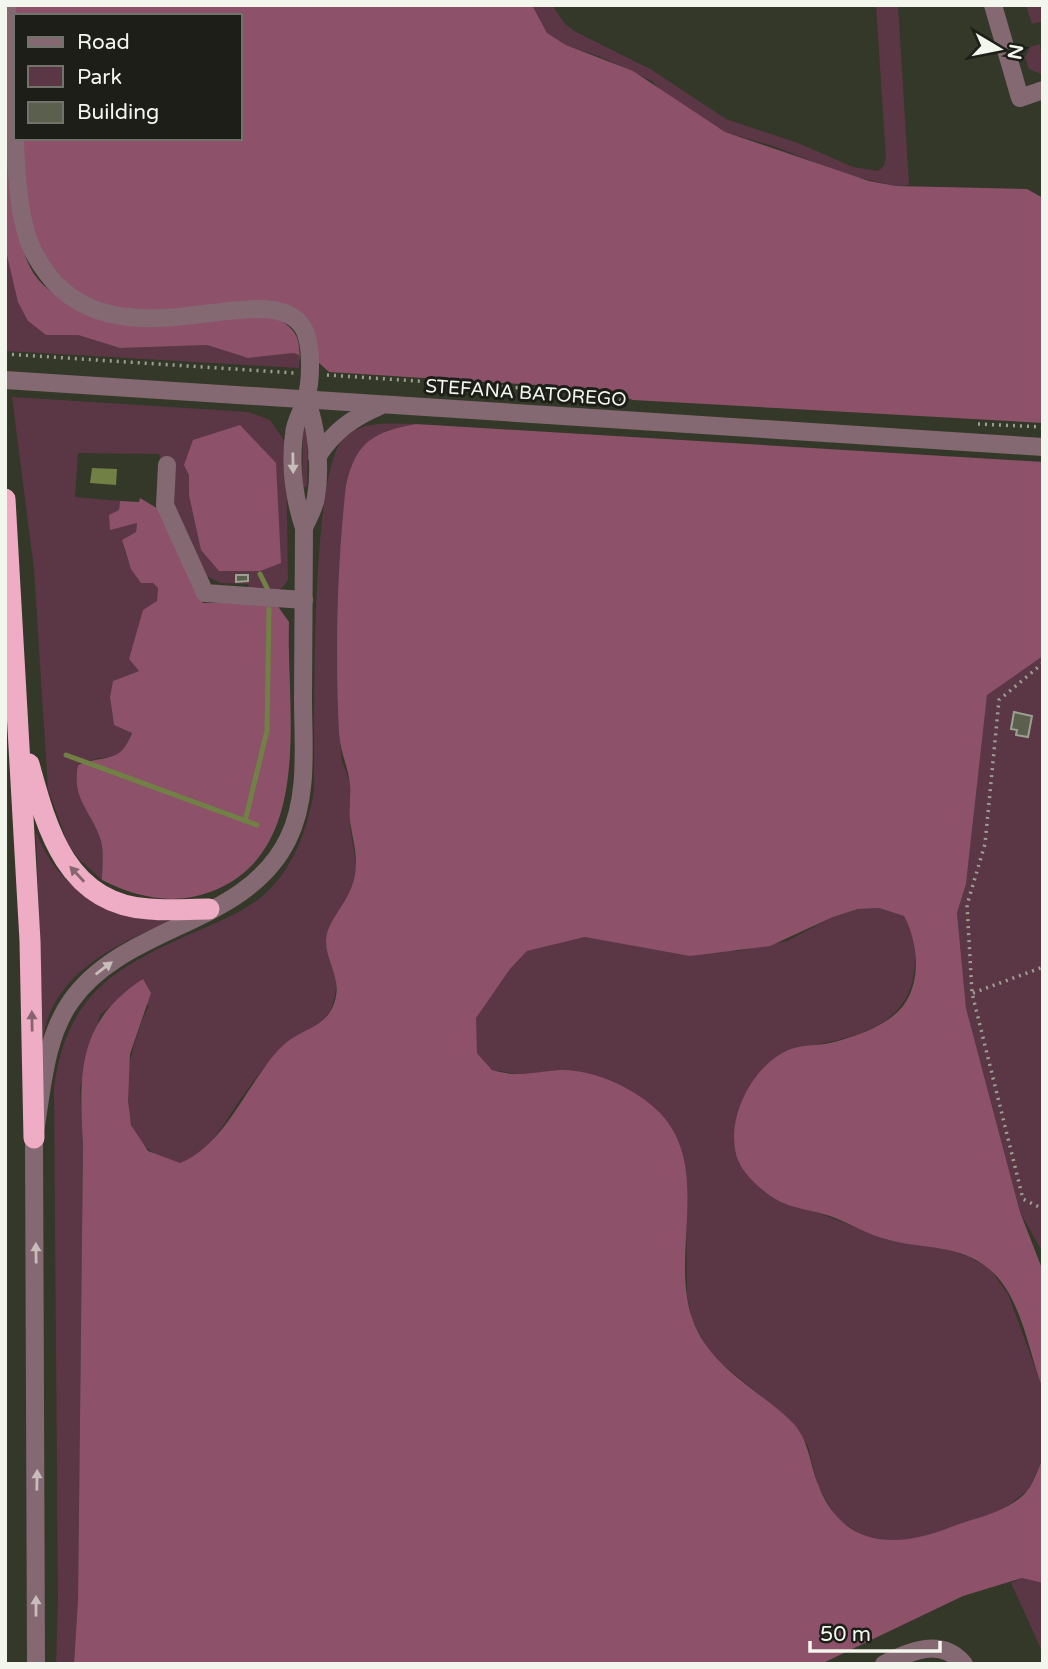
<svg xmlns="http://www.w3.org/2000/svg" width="1048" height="1669" viewBox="0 0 1048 1669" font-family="'Varela Round',sans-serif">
<rect width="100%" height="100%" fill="#333828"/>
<g fill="#5b3745">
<polygon points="532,5 552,5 565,24 576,32 652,70 726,119 798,143 853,167 878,171 884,166 886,158 876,5 898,5 909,185 896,186 847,175 773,146 725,132 666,96 652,81 601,57 566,45 547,33"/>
<polygon points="1026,5 1043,5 1043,21 1032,24"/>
<polygon points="1040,44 1043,75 1029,69 1025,58 1030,47"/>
<polygon points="5,247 28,321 46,335 78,335 120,348 207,345 248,358 294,353 300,355 299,368 6,351"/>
<path d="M12,397l237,15 21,8 16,23 2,137c-9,16 -22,12 -38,10l-2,-6 -28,-1 -17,-9 -29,-68 1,-40 -14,-6 -2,-6 -81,-1 -3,44 45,4 -1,9 -9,19 27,-6 -1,9 -14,8c10,41 15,23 36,48l-1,13 -28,58 10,12 -26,10 -3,16 4,28 18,7 -5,13 -12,12 -16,1 -21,6c-7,33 15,48 23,77 3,12 1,27 1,39l-23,-21 -11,-15 -20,-55 -14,-220z"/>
<path d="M416,424c-41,8 -60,18 -70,61l-8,149 1,99 3,28 8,21v44l6,37v16l-8,21 -17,24c2,27 11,59 0,85 -7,17 -29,20 -41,32 -20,18 -37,40 -52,62 -18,26 -26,46 -58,60 -77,-14 -55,-107 -31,-158h-37l-12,10 -20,73 3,57 -5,454 -4,65h-18l2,-64 -4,-513c13,-93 61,-120 141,-155 25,-11 49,-20 70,-38 29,-27 43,-66 49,-104 1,-60 -5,-317 30,-352 18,-18 49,-14 72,-14z"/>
<polygon points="303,426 308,436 307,486 304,488 302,487"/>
<polygon points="1043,656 1043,1253 1020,1212 966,1008 957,913 966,884 987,694"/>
<path d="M36,832c22,58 74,88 135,89 -54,22 -121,54 -128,119z"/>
<path d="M879,908l25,8c11,20 13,34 10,57 -7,59 -75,68 -123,76l15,159 82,32 51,6 30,11 21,12 18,25 35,95v69l-14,31 -29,23 -68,23 -33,6 -29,-1 -33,-21 -19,-33 -10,-40 -17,-25 -69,-57 -14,-14 -16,-31 -5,-24 -1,-101 -73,-111 -25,-9 -28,-4 -30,6 -38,-6 -15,-17 -2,-35 35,-49 17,-18 58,-14 153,14 49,-10 46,-24 26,-8z"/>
<polygon points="1022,1578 1043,1583 1043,1653 1011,1583"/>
</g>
<g fill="#8d516a">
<polygon points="14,5 532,5 547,33 566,45 633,71 725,132 869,181 896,186 1027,189 1043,198 1043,423 633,400 599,389 329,372 318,362 297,313 120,311 73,291 45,258 30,226 22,138 240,138 240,16 16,16"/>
<path d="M5,55c4,57 0,174 29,219 10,15 27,24 42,34l198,7c23,17 25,18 26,46l-1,-6 -5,-2 -46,5 -41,-13 -87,3 -42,-13h-32l-18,-14 -10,-19 -13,-55z"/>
<path d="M416,424l627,38v194l-56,39 -21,189 -9,29 9,95 54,204 23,59v118c-15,-37 -21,-93 -54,-120 -29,-25 -67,-20 -100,-29 -21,-5 -40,-17 -59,-24 -17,-6 -42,-8 -56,-18 -13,-8 -30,-23 -36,-38 -15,-39 15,-97 53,-111 14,-5 32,-3 47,-8 21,-6 50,-16 65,-35 19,-25 15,-64 1,-90l-25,-8 -21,1 -25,8 -63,29 -80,10 -105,-19 -58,14 -17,18 -34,49 1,35 15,17c27,8 41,2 68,0 34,-1 77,19 100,43 52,55 10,140 32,205 17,49 63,69 98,102 20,19 19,43 29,67 25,61 77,62 132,40 26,-10 62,-15 79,-40 5,-9 9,-20 13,-29v125l-21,-5 -59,18 -142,68h-747l4,-65 5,-454c-4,-72 -6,-123 60,-166l8,14 -21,61 -2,47 3,24 17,26 32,12c38,-16 57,-57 80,-89 9,-13 18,-26 31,-35 13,-9 30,-13 39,-27 17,-29 -4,-47 -4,-71 1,-26 30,-40 30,-78 0,-13 -3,-23 -5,-36 -3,-14 0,-28 -1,-42 -1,-16 -10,-33 -11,-52 -4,-81 -2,-167 7,-248 10,-44 28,-53 70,-61z"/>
<polygon points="240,425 276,463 281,563 260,571 219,571 201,550 189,495 189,475 184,465 193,440"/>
<path d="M140,498l20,12 43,93h65l9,2 12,17c-3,89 27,231 -79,270 -37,14 -74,5 -108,-12 0,-12 2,-27 -1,-39 -9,-30 -30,-41 -23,-76 27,-11 42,0 54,-32l-18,-8 -4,-28 3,-16 26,-10 -10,-12 14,-49 14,-9 1,-13 -5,-5h-12l-10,-14 -9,-29 14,-8 1,-9 -27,7 -1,-15 10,-5 1,-9 19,1z"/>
</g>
<polygon fill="#718145" points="92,468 117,469 116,485 90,483"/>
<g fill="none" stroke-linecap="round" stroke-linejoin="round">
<g stroke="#718145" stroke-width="5">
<polyline points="260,574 267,588"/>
<polyline points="66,755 257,825"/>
<polyline points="245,821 267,731 269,609"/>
</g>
</g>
<g fill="#5a5f4e" stroke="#9ba18e" stroke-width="2">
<polygon points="236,575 248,575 248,581 236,582"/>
<polygon points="1014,712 1032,716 1028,737 1016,735 1017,730 1011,729"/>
</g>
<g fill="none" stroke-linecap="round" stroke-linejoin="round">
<g stroke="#9ca093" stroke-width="3.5" stroke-dasharray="2 5" stroke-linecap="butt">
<polyline points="5,354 295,373"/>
<polyline points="327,375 597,393 625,401"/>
<polyline points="978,424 1043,427"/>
<polyline points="1043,663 999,700 985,844 967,905 972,993 1023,1199 1043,1209"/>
<polyline points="973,993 1043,967"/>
</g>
<g stroke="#846872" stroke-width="18">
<path d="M7,5c2,46 5,92 8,138 2,33 3,67 14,99 6,16 14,27 25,40 75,81 213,-7 248,44 11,16 9,56 4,73 -4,13 -11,22 -12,35 -4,32 0,64 10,94 0,56 -1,113 -1,170 0,46 6,99 -15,141 -42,87 -163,85 -217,162 -27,38 -29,92 -37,137l2,526"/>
<polyline points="993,5 1020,98 1043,90"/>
<polyline points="5,380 1043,447"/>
<path d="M317,457c17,-26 35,-39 63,-51"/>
<polyline points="167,465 165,505 205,593 304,600"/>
<path d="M304,528c4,-10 11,-21 12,-31 5,-30 1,-70 -10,-98"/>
<path d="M884,1664c27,-13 57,-27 80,0"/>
</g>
<g stroke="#efacc5" stroke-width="21">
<polyline points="5,499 30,941 34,1138"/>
<path d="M29,764c18,66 38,140 120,145 20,2 40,0 60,0"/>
</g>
</g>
<defs><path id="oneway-solid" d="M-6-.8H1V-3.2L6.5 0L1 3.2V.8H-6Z" transform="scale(1.75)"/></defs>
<g fill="#c7bdbb">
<use href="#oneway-solid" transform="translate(293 463) rotate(89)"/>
<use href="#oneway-solid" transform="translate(104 968) rotate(-37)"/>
<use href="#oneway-solid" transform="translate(36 1253) rotate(-91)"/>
<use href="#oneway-solid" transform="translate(37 1480) rotate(-89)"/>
<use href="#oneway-solid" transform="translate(36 1606) rotate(-90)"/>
</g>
<g fill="#86656e">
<use href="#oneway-solid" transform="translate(77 874) rotate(-133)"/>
<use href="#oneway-solid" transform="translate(32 1021) rotate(-91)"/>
</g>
<g text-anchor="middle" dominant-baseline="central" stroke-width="6" stroke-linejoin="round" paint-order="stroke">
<g font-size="19" fill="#f3f6ec" stroke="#1c1e17">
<text transform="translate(526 393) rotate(4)">STEFANA BATOREGO</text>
</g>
</g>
<rect width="1048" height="1669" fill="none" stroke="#f3f6ec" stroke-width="14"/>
<rect x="14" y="14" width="228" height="126" fill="#1c1e17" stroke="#72746c" stroke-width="2"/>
<rect x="28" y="37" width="35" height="10" fill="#846872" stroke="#72746c" stroke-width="2"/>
<text x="77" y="49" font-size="21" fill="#f3f6ec">Road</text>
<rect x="28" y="66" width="35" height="21" fill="#5b3745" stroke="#72746c" stroke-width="2"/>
<text x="77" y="84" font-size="21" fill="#f3f6ec">Park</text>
<rect x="28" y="102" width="35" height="21" fill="#5a5f4e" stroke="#72746c" stroke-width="2"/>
<text x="77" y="119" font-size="21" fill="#f3f6ec">Building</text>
<g transform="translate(999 49) rotate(100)" stroke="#1c1e17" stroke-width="5" paint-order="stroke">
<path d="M0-5L12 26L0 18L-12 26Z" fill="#f3f6ec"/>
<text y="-10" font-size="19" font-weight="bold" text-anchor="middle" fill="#f3f6ec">N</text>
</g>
<path d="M810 1641v10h130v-10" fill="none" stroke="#f3f6ec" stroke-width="3.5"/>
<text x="820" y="1641" font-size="21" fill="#f3f6ec" stroke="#1c1e17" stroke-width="5" paint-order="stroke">50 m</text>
</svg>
